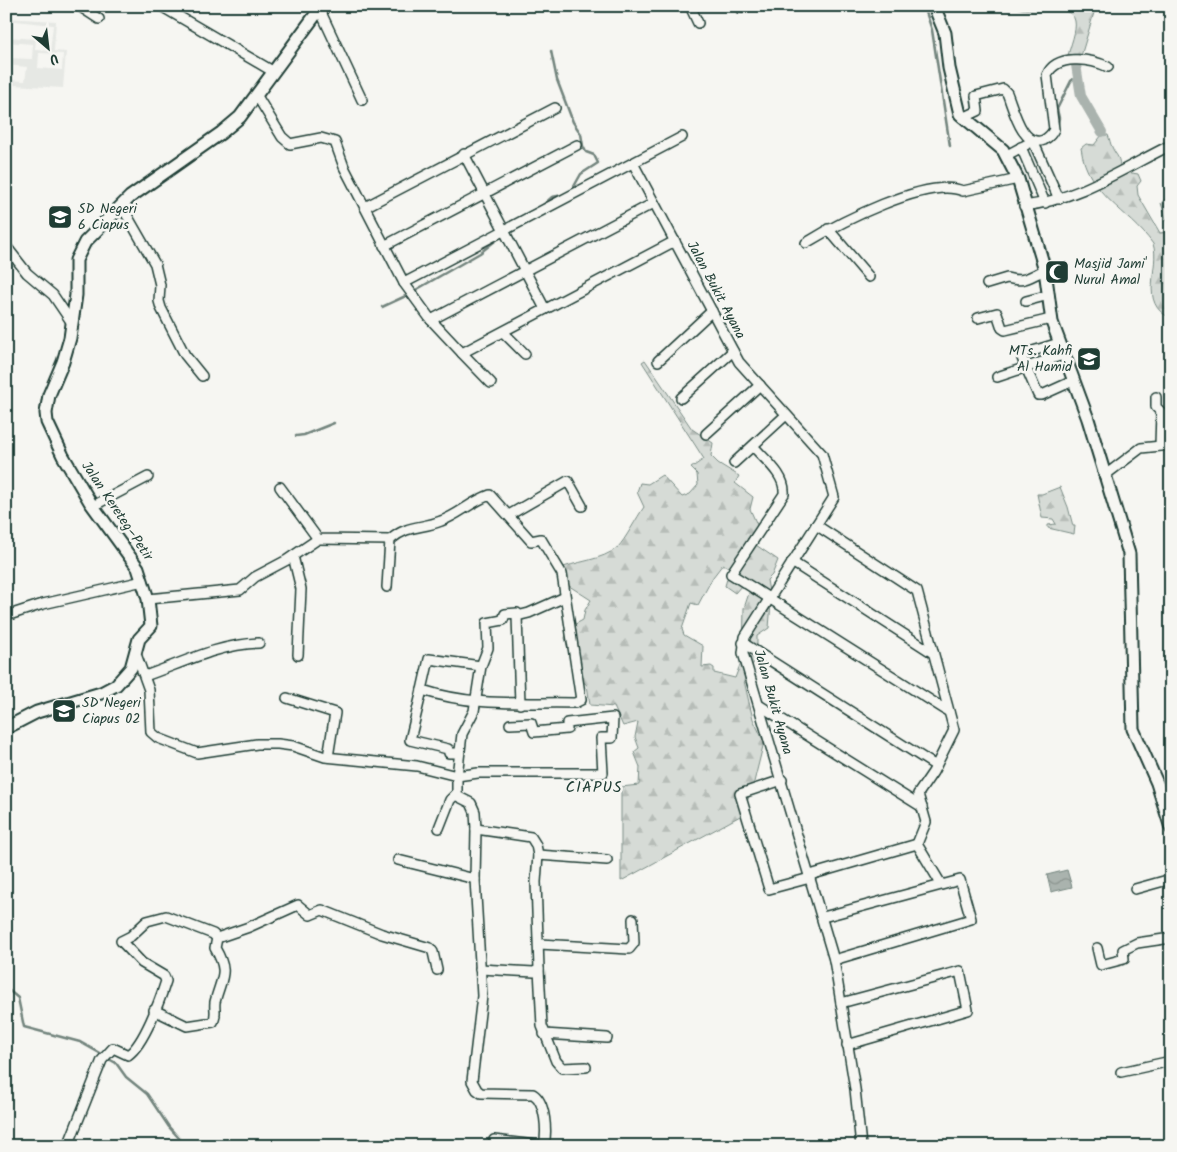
<svg xmlns="http://www.w3.org/2000/svg" width="1177" height="1152" viewBox="0 0 1177 1152" font-family="Kalam,sans-serif">
<defs>
<pattern id="forest-firs" width="22" height="20" patternUnits="userSpaceOnUse" patternTransform="scale(1.25)"><rect width="22" height="20" fill="#d6dbd6"/><path d="M5 1l3.5 6h-7zM16 11l3.5 6h-7z" fill="#b7bdb8"/></pattern>
<pattern id="water-waves" width="16" height="10" patternUnits="userSpaceOnUse" patternTransform="scale(1.25)"><rect width="16" height="10" fill="#aab3ae"/><path d="M0 5q4-4 8 0t8 0" fill="none" stroke="#8a938e"/></pattern>
</defs>
<rect width="100%" height="100%" fill="#f6f6f2"/>
<filter id="ink" filterUnits="userSpaceOnUse"><feTurbulence type="fractalNoise" baseFrequency=".02" numOctaves="2"/><feDisplacementMap in="SourceGraphic" scale="10" xChannelSelector="R" yChannelSelector="G"/><feConvolveMatrix kernelMatrix="1 2 1 2 8 2 1 2 1" color-interpolation-filters="sRGB"/></filter>
<g filter="url(#ink)">
<path fill="#e6e8e4" fill-rule="evenodd" d="M6,18l50,3 -2,30 12,1 -3,36 -50,-3 -7,97v-61l3,-41 16,1 2,-14 -21,-2v-7l26,1 1,-15 -27,-2v-5l30,2 -1,11 15,1 3,-26 -47,-5zM39,53l24,1 -1,16 -24,-2z"/>
<g fill="url(#forest-firs)" stroke="#7a8c85" fill-rule="evenodd">
<path d="M1014,6h82l-15,50h-13c2,-10 9,-25 7,-35 -4,-21 -47,-5 -61,-15z"/>
<path d="M1102,135h6c2,5 2,8 4,12 4,9 7,8 8,19l6,6 12,2 3,7 -4,5 1,9 22,38 6,-1 3,-4 -8,-25 6,-6 4,3v118c-34,-14 -10,-52 -18,-74 -24,-34 -66,-49 -72,-96l5,-4 8,1z"/>
<path d="M645,360l47,69 21,14 -2,13 7,7 21,13 -4,7 18,14 -3,12 8,18 -11,12 31,21 -6,15 -5,5 4,23 -2,25 -12,8v20l-13,25 9,38 11,23 -11,44 -11,29 -121,66v-94l18,-2 1,-18 -6,-15 5,-4 -4,-11 3,-15 -15,4 -9,-19 -24,-2 -3,-20 -11,-9 -11,-38 3,-10 15,-8 2,-10 6,-10 -28,-18 -7,-12c19,-9 46,-9 62,-23 7,-7 19,-30 26,-40l-7,-15 3,-9 8,1 14,-9 20,22 8,-3 8,-9 -1,-11 -6,-6 13,-9 -62,-97zM723,564l7,4 -5,18 10,7 7,-8 9,2 -7,21 -1,49 -8,21 -21,-5v-5l-3,-2 -9,1 1,-21 -19,-11 -2,-6 9,-26 7,2 15,-28z"/>
<polygon points="1060,487 1068,507 1073,526 1075,526 1074,534 1048,528 1048,525 1056,524 1053,519 1042,518 1037,494 1042,494"/>
</g>
<polygon fill="url(#water-waves)" stroke="#72847d" points="1067,870 1072,887 1051,892 1047,875"/>
<g fill="none" stroke-linecap="round" stroke-linejoin="round">
<g stroke="#72847d" stroke-width="2.5">
<polyline points="924,6 932,30 950,146"/>
<polyline points="551,51 557,80 573,122 581,134 583,146 586,152 594,155 598,163 581,174 572,190"/>
<polyline points="1057,130 1059,118 1057,109 1071,81 1077,76"/>
<polyline points="542,206 552,197 563,195"/>
<polyline points="414,291 480,253 500,237"/>
<polyline points="382,307 410,294"/>
<polyline points="296,436 304,435 334,423"/>
<polyline points="6,988 18,998 24,1027 80,1042 103,1055"/>
<polyline points="107,1058 116,1063 126,1077 147,1094 169,1127 186,1146"/>
</g>
<polyline stroke="#aab3ae" stroke-width="10" points="1076,65 1081,96 1102,132"/>
<defs>
<g id="street">
<polyline points="79,6 99,19"/>
<polyline points="161,6 274,72"/>
<polyline points="318,6 362,100"/>
<polyline points="690,6 698,23"/>
<polyline points="739,6 740,8"/>
<polyline points="257,96 282,137 290,144 321,138 335,142 344,167 404,283 431,320 462,353 675,241"/>
<path d="M963,118l15,-7 -2,-15 27,-7 4,4c6,14 15,56 37,47 5,-3 8,-6 10,-11l-7,-54c9,-21 43,-17 61,-8"/>
<polyline points="1021,147 1045,203"/>
<polyline points="464,154 545,309"/>
<polyline points="1007,155 1033,141 1059,199"/>
<polyline points="633,163 739,362 822,454 834,497 745,637 743,653 834,960 855,1089 861,1146"/>
<polyline points="121,205 155,264 160,285 159,301 161,308 185,355 202,376"/>
<path d="M1024,206c53,-6 100,-38 147,-61"/>
<polyline points="365,207 555,108"/>
<polyline points="828,229 869,277"/>
<path d="M806,243c31,-19 122,-67 157,-52l55,-12"/>
<polyline points="6,246 27,273 53,295 72,323"/>
<polyline points="384,246 577,145"/>
<polyline points="404,283 682,137"/>
<path d="M987,284l20,-6c18,5 21,-1 38,-8"/>
<polyline points="1026,301 1049,295"/>
<polyline points="978,318 997,313 1002,328 1005,330 1051,319"/>
<polyline points="431,320 654,203"/>
<polyline points="503,332 525,354"/>
<polyline points="1059,343 1023,354 1022,358 1038,395 1042,395 1073,381"/>
<polyline points="462,353 491,383"/>
<polyline points="658,361 712,311"/>
<polyline points="997,377 1063,355"/>
<polyline points="1156,397 1156,407 1161,412 1160,445"/>
<polyline points="681,398 733,351"/>
<polyline points="706,434 760,385"/>
<path d="M753,446c11,13 33,29 31,48l-53,80 218,138"/>
<polyline points="734,463 786,415"/>
<polyline points="1104,476 1141,448 1171,445"/>
<polyline points="280,487 318,539 390,540 387,587"/>
<polyline points="93,506 148,477"/>
<polyline points="509,515 568,481 582,506"/>
<polyline points="816,525 917,591 954,730 933,772 918,794 926,822 917,844"/>
<path d="M390,540c18,-16 32,-11 51,-19 17,-6 31,-20 49,-26l41,46 10,-2 21,35 19,126 -6,3c-55,-1 -99,4 -153,-13l7,-31 52,7"/>
<polyline points="293,556 301,589 298,655"/>
<polyline points="792,562 933,653"/>
<polyline points="148,599 240,590 255,577 287,560 318,539"/>
<polyline points="6,616 43,604 143,581"/>
<polyline points="517,616 520,704"/>
<polyline points="743,643 936,766"/>
<path d="M136,654l13,36 2,42 7,6 39,15 60,-9h21l15,2 32,11 92,9 40,10v17l2,4 12,6 4,9 1,17 -1,50 7,117 -10,85 5,9 4,3 52,1c13,8 14,38 11,52l-50,-6"/>
<path d="M145,676c40,-14 71,-31 114,-33"/>
<polyline points="422,690 410,740 448,749 449,753 458,753"/>
<polyline points="287,698 335,713 328,757"/>
<polyline points="759,705 922,807"/>
<polyline points="510,724 531,723 534,732 567,729 567,723 613,718 612,738 601,738 603,773 478,773 457,776 462,734 474,711 481,666 488,648 487,623 503,620 505,614 517,613 517,616 529,613 565,597"/>
<polyline points="782,780 740,794 769,889 810,878"/>
<polyline points="439,828 450,800 457,793"/>
<polyline points="476,829 531,837 536,845 538,855 536,882 539,969 534,972 480,969"/>
<polyline points="917,844 941,884"/>
<polyline points="538,855 607,860"/>
<polyline points="398,860 475,879"/>
<polyline points="810,875 917,844"/>
<polyline points="1135,889 1171,879"/>
<polyline points="823,917 960,880 971,919 834,960"/>
<polyline points="539,944 629,949 634,943 633,919"/>
<polyline points="1097,948 1101,965 1124,959 1123,950 1137,943 1171,938"/>
<polyline points="539,969 542,1026 556,1061 562,1068 586,1067"/>
<polyline points="841,1003 960,971 968,1010 847,1045"/>
<path d="M154,1010l33,16 26,-4c4,-7 1,-12 2,-20 6,-25 15,-28 0,-54l2,-10 32,-11 49,-22 12,10 12,-5 60,24 48,14 3,4 4,18"/>
<polyline points="544,1034 607,1038"/>
<polyline points="1121,1072 1171,1061"/>
<path d="M68,1146l34,-86 11,-12 15,7c16,-11 32,-55 38,-74l-2,-5 -22,-13 -21,-22 10,-5 16,-15 19,-5 47,18 4,4"/>
</g>
<g id="secondary">
<polyline points="934,6 945,33 949,68 960,114 1003,150 1018,179 1045,270 1052,322 1088,419 1129,554 1133,729 1157,783 1171,828"/>
<polyline points="6,728 37,712 101,693 116,685 131,668 139,639 151,626 148,599 138,568 90,502 63,456 47,422 46,413 49,395 63,362 70,338 76,295 76,260 85,242 130,197 221,133 240,117 322,6"/>
</g>
</defs>
<use href="#street" stroke="#1f3d34" stroke-width="12"/>
<use href="#secondary" stroke="#1f3d34" stroke-width="15"/>
<use href="#street" stroke="#f6f6f2" stroke-width="9"/>
<use href="#secondary" stroke="#f6f6f2" stroke-width="11"/>
</g>
</g>
<defs>
<symbol id="school-square" viewBox="-11 -11 22 22"><rect x="-9" y="-9" width="18" height="18" rx="4" fill="#1f3d34" stroke="#f6f6f2"/><path d="M0-5L7-2L0 1L-7-2ZM-4 1L0 2.5L4 1V4Q0 6-4 4Z" fill="#fff"/></symbol>
<symbol id="mosque-square" viewBox="-11 -11 22 22"><rect x="-9" y="-9" width="18" height="18" rx="4" fill="#1f3d34" stroke="#f6f6f2"/><path d="M3.5-4.9A6 6 0 1 0 3.5 4.9A5 5 0 1 1 3.5-4.9Z" fill="#fff"/></symbol>
</defs>
<g fill-rule="evenodd">
<use href="#school-square" x="46" y="203" width="28" height="28"/>
<use href="#mosque-square" x="1043" y="258" width="28" height="28"/>
<use href="#school-square" x="1075" y="345" width="28" height="28"/>
<use href="#school-square" x="50" y="697" width="28" height="28"/>
</g>
<g text-anchor="middle" dominant-baseline="central" stroke-width="5" stroke-linejoin="round" paint-order="stroke">
<g font-size="14" fill="#1f3d34" stroke="#f6f6f2" text-anchor="start">
<text x="78" y="209">SD Negeri<tspan x="78" dy="16">6 Ciapus</tspan></text>
<text x="1074" y="264">Masjid Jami'<tspan x="1074" dy="16">Nurul Amal</tspan></text>
<text x="1072" y="351" text-anchor="end">MTs. Kahfi<tspan x="1072" dy="16">Al Hamid</tspan></text>
<text x="82" y="703">SD Negeri<tspan x="82" dy="16">Ciapus 02</tspan></text>
</g>
<g font-size="14" fill="#1f3d34" stroke="#f6f6f2">
<text transform="translate(716 290) rotate(62)">Jalan Bukit Ayana</text>
<text transform="translate(117 511) rotate(56)">Jalan Kereteg–Petir</text>
<text transform="translate(773 702) rotate(74)">Jalan Bukit Ayana</text>
</g>
<g font-size="16" letter-spacing="1" fill="#1f3d34" stroke="#f6f6f2">
<text x="594" y="787">CIAPUS</text>
</g>
</g>
<rect width="1177" height="1152" fill="none" stroke="#f6f6f2" stroke-width="25"/>
<rect x="12" y="12" width="1152" height="1127" fill="none" stroke="#1f3d34" stroke-width="2" filter="url(#ink)"/>
<g transform="translate(48 48) rotate(152)" stroke="#f6f6f2" stroke-width="4" paint-order="stroke">
<path d="M0-4L9 19L0 12L-9 19Z" fill="#1f3d34"/>
<text y="-8" font-size="14" font-weight="bold" text-anchor="middle" fill="#1f3d34">U</text>
</g>
</svg>
